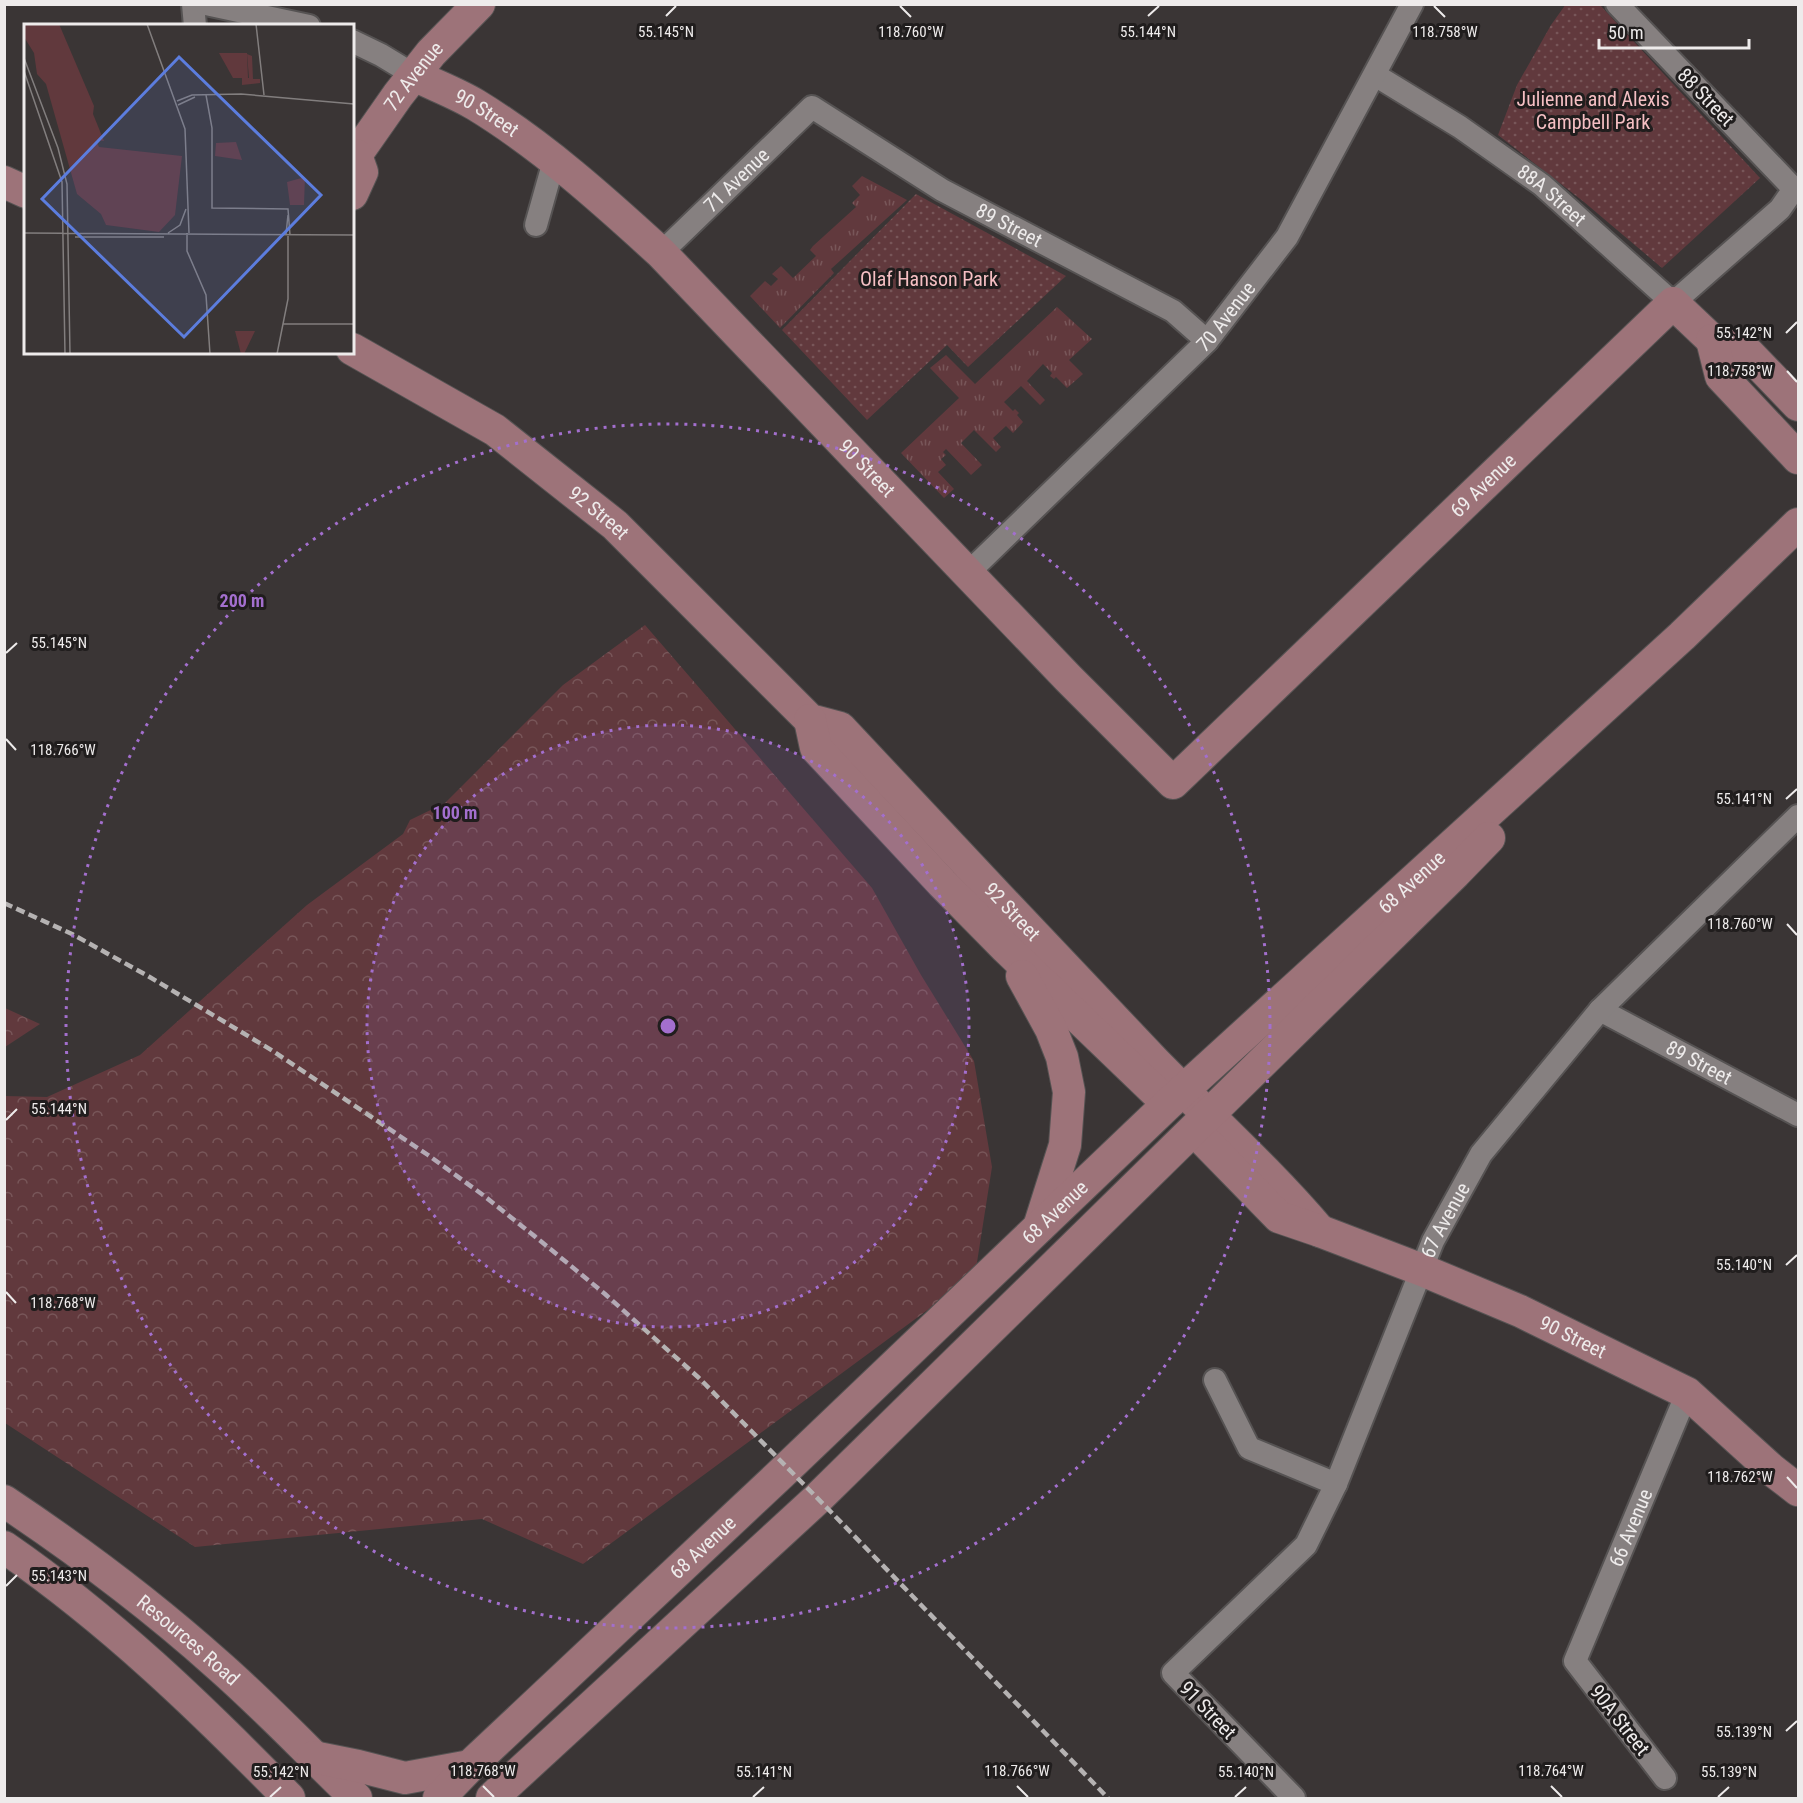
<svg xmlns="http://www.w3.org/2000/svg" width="1803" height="1803" viewBox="0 0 1803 1803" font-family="'Roboto Condensed',sans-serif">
<defs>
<pattern id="grass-tufts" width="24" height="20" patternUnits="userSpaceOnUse" patternTransform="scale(1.5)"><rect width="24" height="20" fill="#61393d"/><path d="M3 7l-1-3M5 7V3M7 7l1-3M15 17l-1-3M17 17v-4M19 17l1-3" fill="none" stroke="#785659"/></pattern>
<pattern id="forest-crowns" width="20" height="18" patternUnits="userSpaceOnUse" patternTransform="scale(1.5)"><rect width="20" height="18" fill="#61393d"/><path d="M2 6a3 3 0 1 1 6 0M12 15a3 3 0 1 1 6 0" fill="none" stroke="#785659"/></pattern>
<pattern id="park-dots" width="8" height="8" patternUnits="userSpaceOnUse" patternTransform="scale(1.5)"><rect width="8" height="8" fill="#61393d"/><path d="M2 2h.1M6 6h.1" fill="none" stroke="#785659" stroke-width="1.8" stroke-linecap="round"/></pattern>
</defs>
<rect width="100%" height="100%" fill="#3a3535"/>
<g fill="url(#grass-tufts)">
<polygon points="862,176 907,200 831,269 834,273 780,328 750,296 765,281 771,286 778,279 772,274 781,266 793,278 816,256 810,250 813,246 856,207 852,203 860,195 852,186"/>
<polygon points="1057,307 1092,339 1069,360 1083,374 1067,388 1056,377 1054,379 1050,376 1052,373 1043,364 1027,381 1045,400 1040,405 1021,386 1004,402 1013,411 1015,409 1019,413 1017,415 1023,422 1013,433 1006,426 993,438 1001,447 996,452 974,430 961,443 982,465 971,475 946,449 943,452 946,455 941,459 946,465 938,472 954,489 944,498 901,453 959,398 930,368 946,355 975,384"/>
</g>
<g fill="url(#forest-crowns)">
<polygon points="645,625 872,888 921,975 974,1061 992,1167 975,1275 583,1564 482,1519 195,1547 5,1423 4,1096 47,1097 140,1055 307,905 403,834 410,820 445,803 563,685"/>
<polygon points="5,1008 40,1024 5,1047"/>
</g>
<g fill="url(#park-dots)">
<polygon points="1566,4 1600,5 1760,178 1662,268 1584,202 1498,135 1517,85 1551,25"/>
<polygon points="916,194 1066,276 968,367 947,345 867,420 782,330"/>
</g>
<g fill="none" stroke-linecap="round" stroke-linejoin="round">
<defs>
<g id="street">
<polyline points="193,4 195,26"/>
<polyline points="206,4 309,26"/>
<polyline points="352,41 381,55 414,75"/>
<path id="s1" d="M1375,75l85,52 82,58 131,118 107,-94 14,-20 -177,-185"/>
<polyline points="536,225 554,161"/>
<path id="s2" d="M661,253l151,-146 130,83 231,121 34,30"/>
<path id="s3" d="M968,573l239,-232 80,-104 125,-233"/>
<path id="s4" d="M1600,1010l198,105"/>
<polyline points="1215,1380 1249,1448 1336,1484"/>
<path id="s5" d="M1665,1778l-90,-117 112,-268"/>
<path id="s6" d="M1294,1798l-121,-125 133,-128 30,-61 97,-243 48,-87 119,-144 198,-194"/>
</g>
<g id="secondary">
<path id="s7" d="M414,75c20,10 42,18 62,30 67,41 127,95 185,148l407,425 105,105 500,-480 39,37 36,13 50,52"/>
<path id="s8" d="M352,157l4,-2 42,-60 33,-42 48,-49"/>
<polyline points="4,182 26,192"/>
<polyline points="352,194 362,172 356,155"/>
<polyline points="1712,340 1721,376 1798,458"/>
<path id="s9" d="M352,349l143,81 120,95 195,195 30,8c105,112 209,223 315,334 55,56 114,109 165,169"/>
<polyline points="810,720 816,748 942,883 1006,948 1162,1098"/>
<polyline points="1022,976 1051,1029 1062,1057 1069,1092 1065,1145 1039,1227"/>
<path id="s10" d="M1197,1133l82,84 41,14 102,39 98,41 167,82 85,77 26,20"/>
<path id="s11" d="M4,1501c75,50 147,104 214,164 48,42 92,89 138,133"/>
<path d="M4,1547c106,73 196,160 285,251"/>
<polyline points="313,1757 358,1766 405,1778 470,1766"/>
<path id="s12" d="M439,1798l31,-32 317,-298 381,-364 514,-468 116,-112"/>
<polyline points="492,1798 817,1499 1455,873 1489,838"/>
</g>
</defs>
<use href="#street" stroke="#565353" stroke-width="26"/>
<use href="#secondary" stroke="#565353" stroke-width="34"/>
<use href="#street" stroke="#868080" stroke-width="22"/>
<use href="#secondary" stroke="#9d7379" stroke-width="32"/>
<polyline stroke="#b5b2b2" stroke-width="4.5" stroke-dasharray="9 4.5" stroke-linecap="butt" points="4,903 72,934 148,976 273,1051 428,1155 483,1195 543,1243 605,1294 699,1378 832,1513 1108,1798"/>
</g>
<path fill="none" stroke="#eeebeb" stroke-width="2" d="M900,6l11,11M1434,6l11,11M666,16l10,-10M1148,16l11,-10M1786,333l11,-11M1787,371l10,11M6,653l11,-10M6,739l10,11M1786,799l11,-10M1787,924l10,11M6,1120l11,-11M1786,1265l11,-10M6,1292l10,11M1787,1477l10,11M6,1586l11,-11M1786,1731l11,-10M483,1786l11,11M1017,1786l11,11M1551,1786l11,11M270,1797l11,-10M753,1797l11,-10M1235,1797l11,-10M1718,1797l11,-10"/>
<circle cx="668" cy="1026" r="301" fill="#a36fce" fill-opacity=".12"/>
<g fill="none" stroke="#a36fce" stroke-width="3" stroke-dasharray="3 6">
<circle cx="668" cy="1026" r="301"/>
<circle cx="668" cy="1026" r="602"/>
</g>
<g text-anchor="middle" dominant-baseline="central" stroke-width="6" stroke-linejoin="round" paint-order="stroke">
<g font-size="20" fill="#eeebeb" stroke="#201d1d">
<text stroke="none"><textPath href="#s8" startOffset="102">72 Avenue</textPath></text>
<text transform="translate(1706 97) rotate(46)">88 Street</text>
<text stroke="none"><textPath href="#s7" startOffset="82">90 Street</textPath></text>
<text stroke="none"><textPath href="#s2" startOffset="105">71 Avenue</textPath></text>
<text stroke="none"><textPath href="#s1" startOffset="214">88A Street</textPath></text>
<text stroke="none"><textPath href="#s2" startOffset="440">89 Street</textPath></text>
<text stroke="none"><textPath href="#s3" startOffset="364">70 Avenue</textPath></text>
<text stroke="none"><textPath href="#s7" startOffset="604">90 Street</textPath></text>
<text stroke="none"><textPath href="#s7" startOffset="1473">69 Avenue</textPath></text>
<text stroke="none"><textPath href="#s9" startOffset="297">92 Street</textPath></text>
<text stroke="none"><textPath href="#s12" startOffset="1336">68 Avenue</textPath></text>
<text stroke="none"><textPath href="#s9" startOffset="876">92 Street</textPath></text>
<text stroke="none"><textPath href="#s4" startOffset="112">89 Street</textPath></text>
<text stroke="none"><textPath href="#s12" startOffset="850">68 Avenue</textPath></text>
<text stroke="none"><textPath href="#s6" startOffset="712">67 Avenue</textPath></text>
<text stroke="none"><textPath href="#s10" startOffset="435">90 Street</textPath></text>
<text stroke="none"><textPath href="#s5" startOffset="292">66 Avenue</textPath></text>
<text stroke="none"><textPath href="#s12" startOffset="364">68 Avenue</textPath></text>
<text stroke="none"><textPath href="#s11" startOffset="231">Resources Road</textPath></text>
<text transform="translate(1208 1710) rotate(46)">91 Street</text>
<text transform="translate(1620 1720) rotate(52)">90A Street</text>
</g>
<g font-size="20" fill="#f5bfc3" stroke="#201d1d">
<text x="1593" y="99">Julienne and Alexis<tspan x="1593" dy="23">Campbell Park</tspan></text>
<text x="929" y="279">Olaf Hanson Park</text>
</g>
</g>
<g transform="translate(24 24)">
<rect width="330" height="330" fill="#3a3535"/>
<path d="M223,30l5,2 1,23h7v4l-18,2v-7h7z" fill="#61393d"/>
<path d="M0,0h35l35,82 -1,8 11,27 -8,-1 3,7 83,9 -7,59 -16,17 -53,-7 -5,-11 -24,-20 -31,-110 -9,-10 -3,-21 -10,-16z" fill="#61393d"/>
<path d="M195,29h28l1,25h-15zM212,118l6,18 -27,-4 1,-13zM281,153l-1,28h-14l-3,-23zM211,307h20l-11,23h-3z" fill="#61393d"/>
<path fill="none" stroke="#827e7e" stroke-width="1.5" d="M123,0l38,105 4,104M232,0l8,71M0,34l34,90 9,36 3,170M0,47l38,111 3,172M182,71l6,33v80l76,1 2,26M153,77l15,-6 49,-1 113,10M154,81l17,-8M0,209l330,2M144,209l12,-8 6,-16M163,209v18l19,44 4,59M262,210l2,-19M51,213h89M259,300h71M253,330l11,-55v-63"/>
<path fill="#5c7dde" fill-opacity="0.15" stroke="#5c7dde" stroke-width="3" d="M155,33l142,138 -137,142 -142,-138z"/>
<rect width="330" height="330" fill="none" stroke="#eeebeb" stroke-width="3"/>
</g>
<g font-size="15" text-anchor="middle" fill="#eeebeb" stroke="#201d1d" stroke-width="6" stroke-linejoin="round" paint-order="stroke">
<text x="666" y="37">55.145°N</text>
<text x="1148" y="37">55.144°N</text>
<text x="911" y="37">118.760°W</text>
<text x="1445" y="37">118.758°W</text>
<text x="1744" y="338">55.142°N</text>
<text x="1740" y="376">118.758°W</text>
<text x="59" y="648">55.145°N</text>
<text x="63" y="755">118.766°W</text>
<text x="1744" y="804">55.141°N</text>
<text x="1740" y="929">118.760°W</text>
<text x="59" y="1114">55.144°N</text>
<text x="1744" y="1270">55.140°N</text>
<text x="63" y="1308">118.768°W</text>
<text x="1740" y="1482">118.762°W</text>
<text x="59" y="1581">55.143°N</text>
<text x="1744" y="1737">55.139°N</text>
<text x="483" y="1776">118.768°W</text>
<text x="1017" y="1776">118.766°W</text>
<text x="1551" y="1776">118.764°W</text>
<text x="281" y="1777">55.142°N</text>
<text x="764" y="1777">55.141°N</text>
<text x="1246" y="1777">55.140°N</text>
<text x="1729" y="1777">55.139°N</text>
</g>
<circle cx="668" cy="1026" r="9" fill="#a36fce" stroke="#201d1d" stroke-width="3"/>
<g font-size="18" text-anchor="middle" font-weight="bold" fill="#a36fce" stroke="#201d1d" stroke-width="6" stroke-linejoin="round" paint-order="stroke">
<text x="242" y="607">200 m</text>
<text x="455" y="819">100 m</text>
</g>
<rect width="1803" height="1803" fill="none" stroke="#eeebeb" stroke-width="12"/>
<path d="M1599 39v9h150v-9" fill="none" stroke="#eeebeb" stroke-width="3"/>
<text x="1608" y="39" font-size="18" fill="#eeebeb" stroke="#201d1d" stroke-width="4.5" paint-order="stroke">50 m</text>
</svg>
